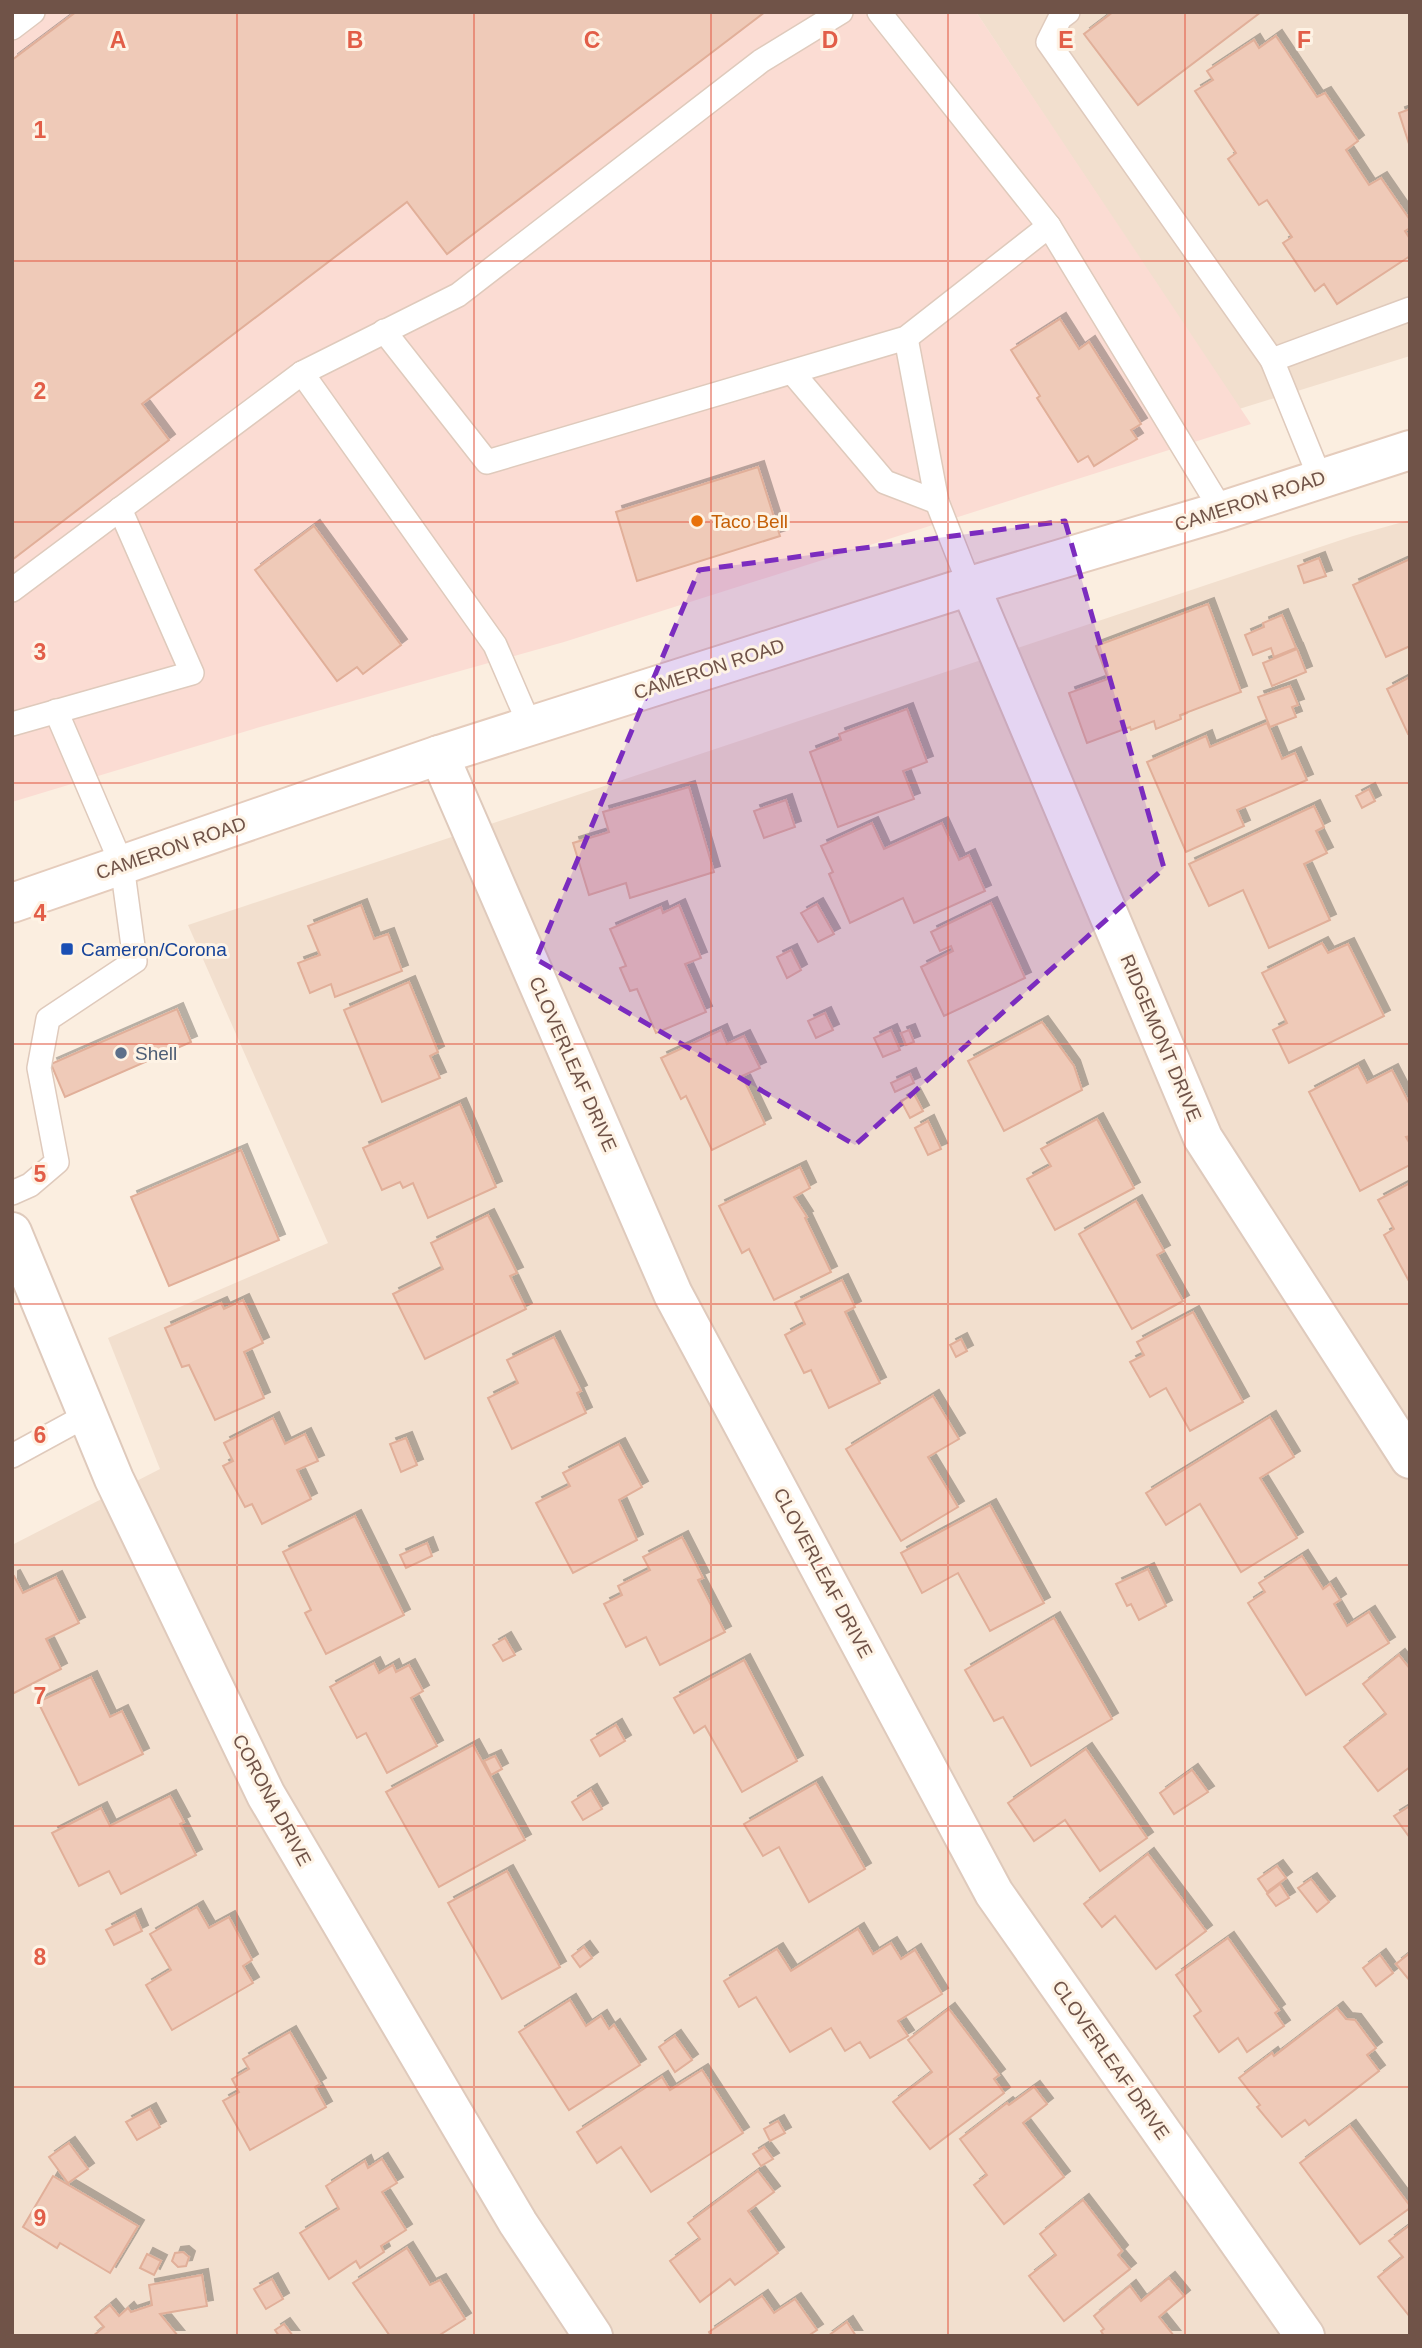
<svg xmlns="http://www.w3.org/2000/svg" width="1422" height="2348" viewBox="0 0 1422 2348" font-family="Helvetica,sans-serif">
<defs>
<filter id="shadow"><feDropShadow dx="6" dy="-6" stdDeviation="0" flood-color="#0004"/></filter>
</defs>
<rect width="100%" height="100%" fill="#fbeee0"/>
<g fill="#f2dfce">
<polygon points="976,12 1410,12 1410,356 1239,409"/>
<polygon points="1410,520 1410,2336 12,2336 12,1545 160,1469 108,1338 328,1243 188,925 1353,536"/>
</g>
<polygon fill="#fbdcd3" points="12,12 976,12 1251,424 564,642 260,727 12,802"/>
<g fill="#efcab8" stroke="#e1af99" stroke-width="2" filter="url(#shadow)">
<polygon points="76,12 765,12 447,254 407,202 142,404 169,440 12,560 12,60"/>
<polygon points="1113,12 1261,12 1138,105 1084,34"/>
<polygon points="1276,36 1317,97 1325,93 1358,141 1346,150 1369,185 1381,178 1410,220 1410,228 1405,231 1410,239 1410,256 1337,304 1324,284 1315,291 1283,243 1292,237 1267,200 1259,205 1228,159 1236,153 1195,91 1213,80 1207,71 1254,40 1259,48"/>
<polygon points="1410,109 1410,147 1399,113"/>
<polygon points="1060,319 1079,349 1089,342 1141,424 1131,430 1137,439 1094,466 1088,456 1078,462 1037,398 1040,396 1011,350"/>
<polygon points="758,467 780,536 637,581 616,512"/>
<polygon points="314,526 401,645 363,674 357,667 337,681 255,570"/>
<polygon points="1319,558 1326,576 1304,583 1298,566"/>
<polygon points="1410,559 1410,646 1386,657 1353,585"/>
<polygon points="1208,604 1241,692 1180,715 1181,719 1156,729 1154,721 1131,730 1130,727 1087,743 1069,693 1108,679 1096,646"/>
<polygon points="1282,615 1296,648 1274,657 1271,648 1253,655 1245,635 1264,627 1263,623"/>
<polygon points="1297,649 1306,672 1272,686 1263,663"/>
<polygon points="1410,677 1410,733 1408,734 1387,689"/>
<polygon points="1290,686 1298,705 1292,707 1296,717 1270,727 1258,697"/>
<polygon points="907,709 927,762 903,771 914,799 838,827 810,752 841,740 839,734"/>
<polygon points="1267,723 1282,759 1295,753 1307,780 1237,810 1244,826 1186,852 1147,762 1206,736 1210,747"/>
<polygon points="689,787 714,872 630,898 626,883 589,895 573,843 609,832 603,812"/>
<polygon points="1369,789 1375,801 1362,808 1356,796"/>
<polygon points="786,800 795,827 764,838 754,811"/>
<polygon points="1314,806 1324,827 1316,831 1327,853 1304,864 1330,920 1269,948 1243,890 1209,906 1189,864"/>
<polygon points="872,823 884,849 942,823 959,860 969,855 985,891 914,923 903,898 850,923 829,874 833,872 821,846"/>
<polygon points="991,903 1025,978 944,1016 921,967 953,951 951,946 940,951 931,932"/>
<polygon points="817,904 834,934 818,942 801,913"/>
<polygon points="361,905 374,939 388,934 402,971 335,997 331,984 310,993 298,963 320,955 308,926"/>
<polygon points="679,905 701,958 685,964 706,1012 656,1033 637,989 630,991 620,968 626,966 610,929 661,907 663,913"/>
<polygon points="1322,943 1328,953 1348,944 1384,1016 1289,1063 1273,1030 1287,1023 1262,973"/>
<polygon points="791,950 801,970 787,978 777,957"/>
<polygon points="409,982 438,1052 430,1056 440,1078 382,1102 344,1010"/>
<polygon points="177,1009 191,1042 65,1097 51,1064"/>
<polygon points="825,1013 833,1030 816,1038 808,1021"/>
<polygon points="1042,1022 1074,1066 1082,1090 1004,1131 968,1061"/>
<polygon points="721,1030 727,1044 744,1036 760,1068 742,1076 765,1124 712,1150 686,1096 681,1099 661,1058"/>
<polygon points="891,1030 900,1050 883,1057 874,1038"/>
<polygon points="909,1030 914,1042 906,1045 901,1033"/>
<polygon points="1358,1066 1367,1083 1392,1070 1410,1105 1410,1136 1406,1137 1410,1144 1410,1165 1360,1191 1309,1092"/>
<polygon points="910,1074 914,1083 895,1092 891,1083"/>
<polygon points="914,1094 923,1111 910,1118 901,1101"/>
<polygon points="460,1104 496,1187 428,1218 413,1183 403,1188 400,1182 382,1190 363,1148"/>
<polygon points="1097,1119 1134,1188 1055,1230 1027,1179 1051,1166 1041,1149"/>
<polygon points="928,1121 941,1149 928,1155 915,1128"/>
<polygon points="241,1150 279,1240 169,1286 131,1197"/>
<polygon points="800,1167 810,1188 794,1197 807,1217 805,1218 831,1272 774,1300 749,1249 742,1253 719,1206"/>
<polygon points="1410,1183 1410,1283 1384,1235 1394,1229 1378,1200"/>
<polygon points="1136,1201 1164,1251 1157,1255 1183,1301 1132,1329 1079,1234"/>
<polygon points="488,1215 517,1273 510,1276 526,1309 425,1359 393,1294 443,1269 431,1243"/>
<polygon points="842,1280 855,1307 845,1312 880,1383 829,1408 811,1370 804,1373 785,1335 805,1324 795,1303"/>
<polygon points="243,1300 263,1343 244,1352 264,1398 215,1420 189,1365 182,1367 165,1328 221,1303 224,1309"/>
<polygon points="1193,1312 1243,1402 1190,1431 1166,1388 1150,1397 1130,1362 1144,1355 1137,1342"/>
<polygon points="554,1337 581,1391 577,1393 586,1413 512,1449 488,1398 518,1383 507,1360"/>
<polygon points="961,1339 967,1351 956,1357 950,1345"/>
<polygon points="933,1396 959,1439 928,1457 958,1507 901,1541 846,1449"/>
<polygon points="1270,1417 1294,1457 1260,1478 1297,1538 1241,1572 1200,1504 1166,1525 1146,1493"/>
<polygon points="273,1418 285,1444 305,1434 318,1461 297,1470 311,1499 262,1524 252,1504 245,1507 223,1466 233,1461 224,1443"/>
<polygon points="406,1438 417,1465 401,1472 390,1444"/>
<polygon points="619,1444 642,1487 619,1500 637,1540 573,1573 536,1503 570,1486 563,1473"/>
<polygon points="990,1505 1044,1603 990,1631 958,1573 922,1593 901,1553"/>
<polygon points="355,1516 404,1615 326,1654 305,1613 311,1610 283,1552"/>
<polygon points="682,1537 703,1578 698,1580 725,1632 660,1665 646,1637 626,1647 604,1604 622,1595 618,1586 650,1570 643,1557"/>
<polygon points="427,1543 432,1556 406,1568 400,1555"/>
<polygon points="1302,1556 1323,1589 1330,1584 1340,1600 1334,1604 1347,1626 1369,1612 1389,1643 1306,1695 1248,1603 1265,1592 1259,1583"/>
<polygon points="1148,1569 1166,1606 1139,1620 1131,1604 1127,1606 1116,1584"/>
<polygon points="14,1576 23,1593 56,1577 79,1623 46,1639 61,1669 12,1694 12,1577"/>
<polygon points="1054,1618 1112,1719 1031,1766 1003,1717 994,1721 965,1670"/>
<polygon points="505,1638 515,1655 503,1661 493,1645"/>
<polygon points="1399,1655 1410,1669 1410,1767 1378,1791 1344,1747 1386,1714 1363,1684"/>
<polygon points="744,1660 797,1761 742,1792 705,1726 694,1733 674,1698"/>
<polygon points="374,1663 379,1673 393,1665 396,1672 409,1665 423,1691 411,1698 437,1746 387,1773 366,1733 357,1738 330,1687"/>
<polygon points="91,1677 110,1717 122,1711 143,1754 79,1785 38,1702"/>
<polygon points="616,1725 625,1741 600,1756 591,1740"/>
<polygon points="473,1745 525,1840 439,1887 386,1792"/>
<polygon points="1086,1749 1147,1838 1100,1871 1065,1820 1034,1841 1008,1803"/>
<polygon points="495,1756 502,1769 491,1775 484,1761"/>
<polygon points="1192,1770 1208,1792 1174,1814 1160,1793"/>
<polygon points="816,1783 865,1869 809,1902 779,1847 763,1856 744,1824"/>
<polygon points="591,1790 602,1809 583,1820 572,1802"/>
<polygon points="170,1796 184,1822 180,1824 196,1855 121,1894 109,1871 79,1886 52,1833 101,1808 110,1826"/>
<polygon points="1410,1806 1410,1838 1394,1816"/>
<polygon points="1148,1854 1206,1931 1156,1969 1115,1916 1102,1927 1084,1904"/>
<polygon points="1277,1866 1286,1878 1267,1892 1258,1879"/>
<polygon points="507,1871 560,1967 502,1999 448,1903"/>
<polygon points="1311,1879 1329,1902 1317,1912 1298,1888"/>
<polygon points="1280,1884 1289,1898 1276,1906 1267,1894"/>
<polygon points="197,1907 209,1928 229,1917 252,1960 243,1966 253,1983 172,2030 146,1985 171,1970 150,1934"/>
<polygon points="135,1915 142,1931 114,1945 106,1930"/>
<polygon points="858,1929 873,1954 891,1943 901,1959 915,1950 942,1994 898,2021 908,2036 870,2058 860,2042 845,2051 831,2028 790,2052 756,1997 739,2007 724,1981 777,1949 791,1971"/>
<polygon points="1228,1938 1279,2010 1275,2013 1284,2026 1247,2052 1238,2038 1219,2052 1194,2016 1201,2011 1176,1975"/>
<polygon points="584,1947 592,1958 580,1967 572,1956"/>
<polygon points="1410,1953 1410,1981 1396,1964"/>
<polygon points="1380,1955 1393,1973 1376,1986 1363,1968"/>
<polygon points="570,2000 586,2026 601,2016 609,2029 614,2025 640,2065 569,2110 519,2032"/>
<polygon points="1337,2008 1346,2019 1355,2020 1376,2048 1367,2055 1379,2071 1309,2125 1305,2120 1282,2137 1257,2107 1260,2105 1239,2078 1272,2053 1274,2056"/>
<polygon points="949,2009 999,2075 994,2079 1004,2093 930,2149 893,2102 932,2072 908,2040"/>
<polygon points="290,2032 320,2084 315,2087 326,2107 250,2150 223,2101 239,2092 232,2079 249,2069 243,2059"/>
<polygon points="675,2036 692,2060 675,2072 659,2047"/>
<polygon points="702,2070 743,2133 651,2192 621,2147 597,2163 577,2132 662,2077 670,2090"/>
<polygon points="1034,2087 1047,2104 1023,2123 1064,2177 1004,2224 974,2185 987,2175 960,2139 1007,2103 1009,2105"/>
<polygon points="150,2109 160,2127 137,2140 126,2122"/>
<polygon points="778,2121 785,2133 770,2141 764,2129"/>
<polygon points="1350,2126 1410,2206 1410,2208 1360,2244 1300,2163"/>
<polygon points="69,2143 88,2169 68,2183 49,2157"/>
<polygon points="764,2147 773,2159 761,2166 753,2154"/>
<polygon points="382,2159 397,2183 382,2192 406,2230 381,2246 384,2252 360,2268 356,2261 329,2279 300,2233 339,2209 326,2186 365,2161 368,2168"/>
<polygon points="758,2171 774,2192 748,2211 778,2253 735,2285 730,2279 700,2302 670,2261 700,2239 688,2223"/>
<polygon points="53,2176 138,2226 110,2273 60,2243 57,2248 23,2227"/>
<polygon points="1083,2200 1122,2251 1118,2255 1130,2269 1064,2321 1029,2276 1056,2255 1040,2234"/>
<polygon points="1410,2225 1410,2317 1378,2277 1403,2257 1389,2241"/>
<polygon points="407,2248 430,2285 440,2280 465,2319 438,2336 390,2336 353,2283"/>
<polygon points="183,2252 189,2257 186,2266 178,2267 172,2261 175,2253"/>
<polygon points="147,2254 161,2261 154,2275 140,2268"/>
<polygon points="202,2275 207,2306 160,2314 178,2336 93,2336 104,2327 95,2317 110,2305 119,2316 128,2308 131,2312 152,2305 149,2285"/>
<polygon points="1169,2278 1184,2296 1159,2317 1174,2336 1104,2336 1101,2331 1104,2329 1094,2316 1130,2286 1141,2301"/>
<polygon points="272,2279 283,2299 266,2309 254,2289"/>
<polygon points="762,2296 774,2313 795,2299 817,2330 808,2336 711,2336 709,2332"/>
<polygon points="847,2322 856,2336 828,2336"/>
<polygon points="284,2324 293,2336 279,2336 275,2330"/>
</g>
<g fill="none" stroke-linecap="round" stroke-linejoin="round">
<defs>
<g id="service">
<polyline points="879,12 1049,226"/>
<polyline points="1068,12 1060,18 1048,42 1272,360 1410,309"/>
<polyline points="12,28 33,12"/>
<polyline points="384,331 487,462 906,338 1049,226 1222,511"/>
<polyline points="906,338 937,502 970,586"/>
<polyline points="1272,360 1320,478"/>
<polyline points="792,372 885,482 937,502"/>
<polyline points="302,373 495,645 530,726"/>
<polyline points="12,590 302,373 458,295 761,61 841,12"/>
<polyline points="12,724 192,673 120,509"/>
<polyline points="12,1193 30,1185 57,1162 39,1068 48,1019 135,961 122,865 56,711"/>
<polyline points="12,1456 89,1414"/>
</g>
<g id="minor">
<polyline points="970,586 1203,1138 1410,1459"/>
<polyline points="439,755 673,1294 994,1893 1305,2336"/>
<polyline points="12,1232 114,1479 266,1795 518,2223 593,2336"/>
</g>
<polyline id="secondary" points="12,903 439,755 970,586 1222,511 1410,450"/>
</defs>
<use href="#service" stroke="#dfcabc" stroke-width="26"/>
<use href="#minor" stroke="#dfcabc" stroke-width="42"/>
<use href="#secondary" stroke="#e5ccbc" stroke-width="42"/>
<use href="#service" stroke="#fff" stroke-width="23"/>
<use href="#minor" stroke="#fff" stroke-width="38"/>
<use href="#secondary" stroke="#fff" stroke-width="38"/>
</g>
<path fill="#7b2cbf" fill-opacity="0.2" stroke="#7b2cbf" stroke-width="5" stroke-dasharray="14 9" stroke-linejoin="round" d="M1065,521l99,347 -309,277 -319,-186 163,-389z"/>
<path fill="none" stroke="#e25e48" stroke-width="2" stroke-opacity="0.55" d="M237,12v2324M474,12v2324M711,12v2324M948,12v2324M1185,12v2324M12,261h1398M12,522h1398M12,783h1398M12,1044h1398M12,1304h1398M12,1565h1398M12,1826h1398M12,2087h1398"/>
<circle fill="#e8710a" stroke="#fef3e5" stroke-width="2.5" cx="697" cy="521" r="7"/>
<rect fill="#1a4fb4" stroke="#fef3e5" stroke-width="2.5" x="60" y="942" width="14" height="14" rx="3.5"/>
<circle fill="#5c6f8a" stroke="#fef3e5" stroke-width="2.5" cx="121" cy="1053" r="7"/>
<g text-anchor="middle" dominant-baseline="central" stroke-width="6" stroke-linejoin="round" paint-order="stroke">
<g font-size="19" fill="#705348" stroke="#fef3e5">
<text transform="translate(1250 501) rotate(-18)">CAMERON ROAD</text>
<text transform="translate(709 669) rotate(-18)">CAMERON ROAD</text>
<text transform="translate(171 848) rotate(-19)">CAMERON ROAD</text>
<text transform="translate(1161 1038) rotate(67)">RIDGEMONT DRIVE</text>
<text transform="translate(573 1064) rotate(66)">CLOVERLEAF DRIVE</text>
<text transform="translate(823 1573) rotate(62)">CLOVERLEAF DRIVE</text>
<text transform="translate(272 1800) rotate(62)">CORONA DRIVE</text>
<text transform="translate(1111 2060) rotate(55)">CLOVERLEAF DRIVE</text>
</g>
<g font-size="19" fill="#c56008" stroke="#fef3e5" text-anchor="start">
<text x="711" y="521">Taco Bell</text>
</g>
<g font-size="19" fill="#164399" stroke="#fef3e5" text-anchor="start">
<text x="81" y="949">Cameron/Corona</text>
</g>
<g font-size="19" fill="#4e5e75" stroke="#fef3e5" text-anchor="start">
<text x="135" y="1053">Shell</text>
</g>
</g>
<g font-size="23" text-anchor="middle" font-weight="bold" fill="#e25e48" stroke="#fef3e5" stroke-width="6" stroke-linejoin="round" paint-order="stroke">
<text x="118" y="48">A</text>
<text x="355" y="48">B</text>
<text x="592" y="48">C</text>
<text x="830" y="48">D</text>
<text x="1066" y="48">E</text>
<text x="1304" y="48">F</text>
<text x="40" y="138">1</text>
<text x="40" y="399">2</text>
<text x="40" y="660">3</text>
<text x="40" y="921">4</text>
<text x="40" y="1182">5</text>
<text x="40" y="1443">6</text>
<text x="40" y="1704">7</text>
<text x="40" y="1965">8</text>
<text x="40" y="2226">9</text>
</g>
<rect width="1422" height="2348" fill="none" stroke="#705348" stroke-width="28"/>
</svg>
